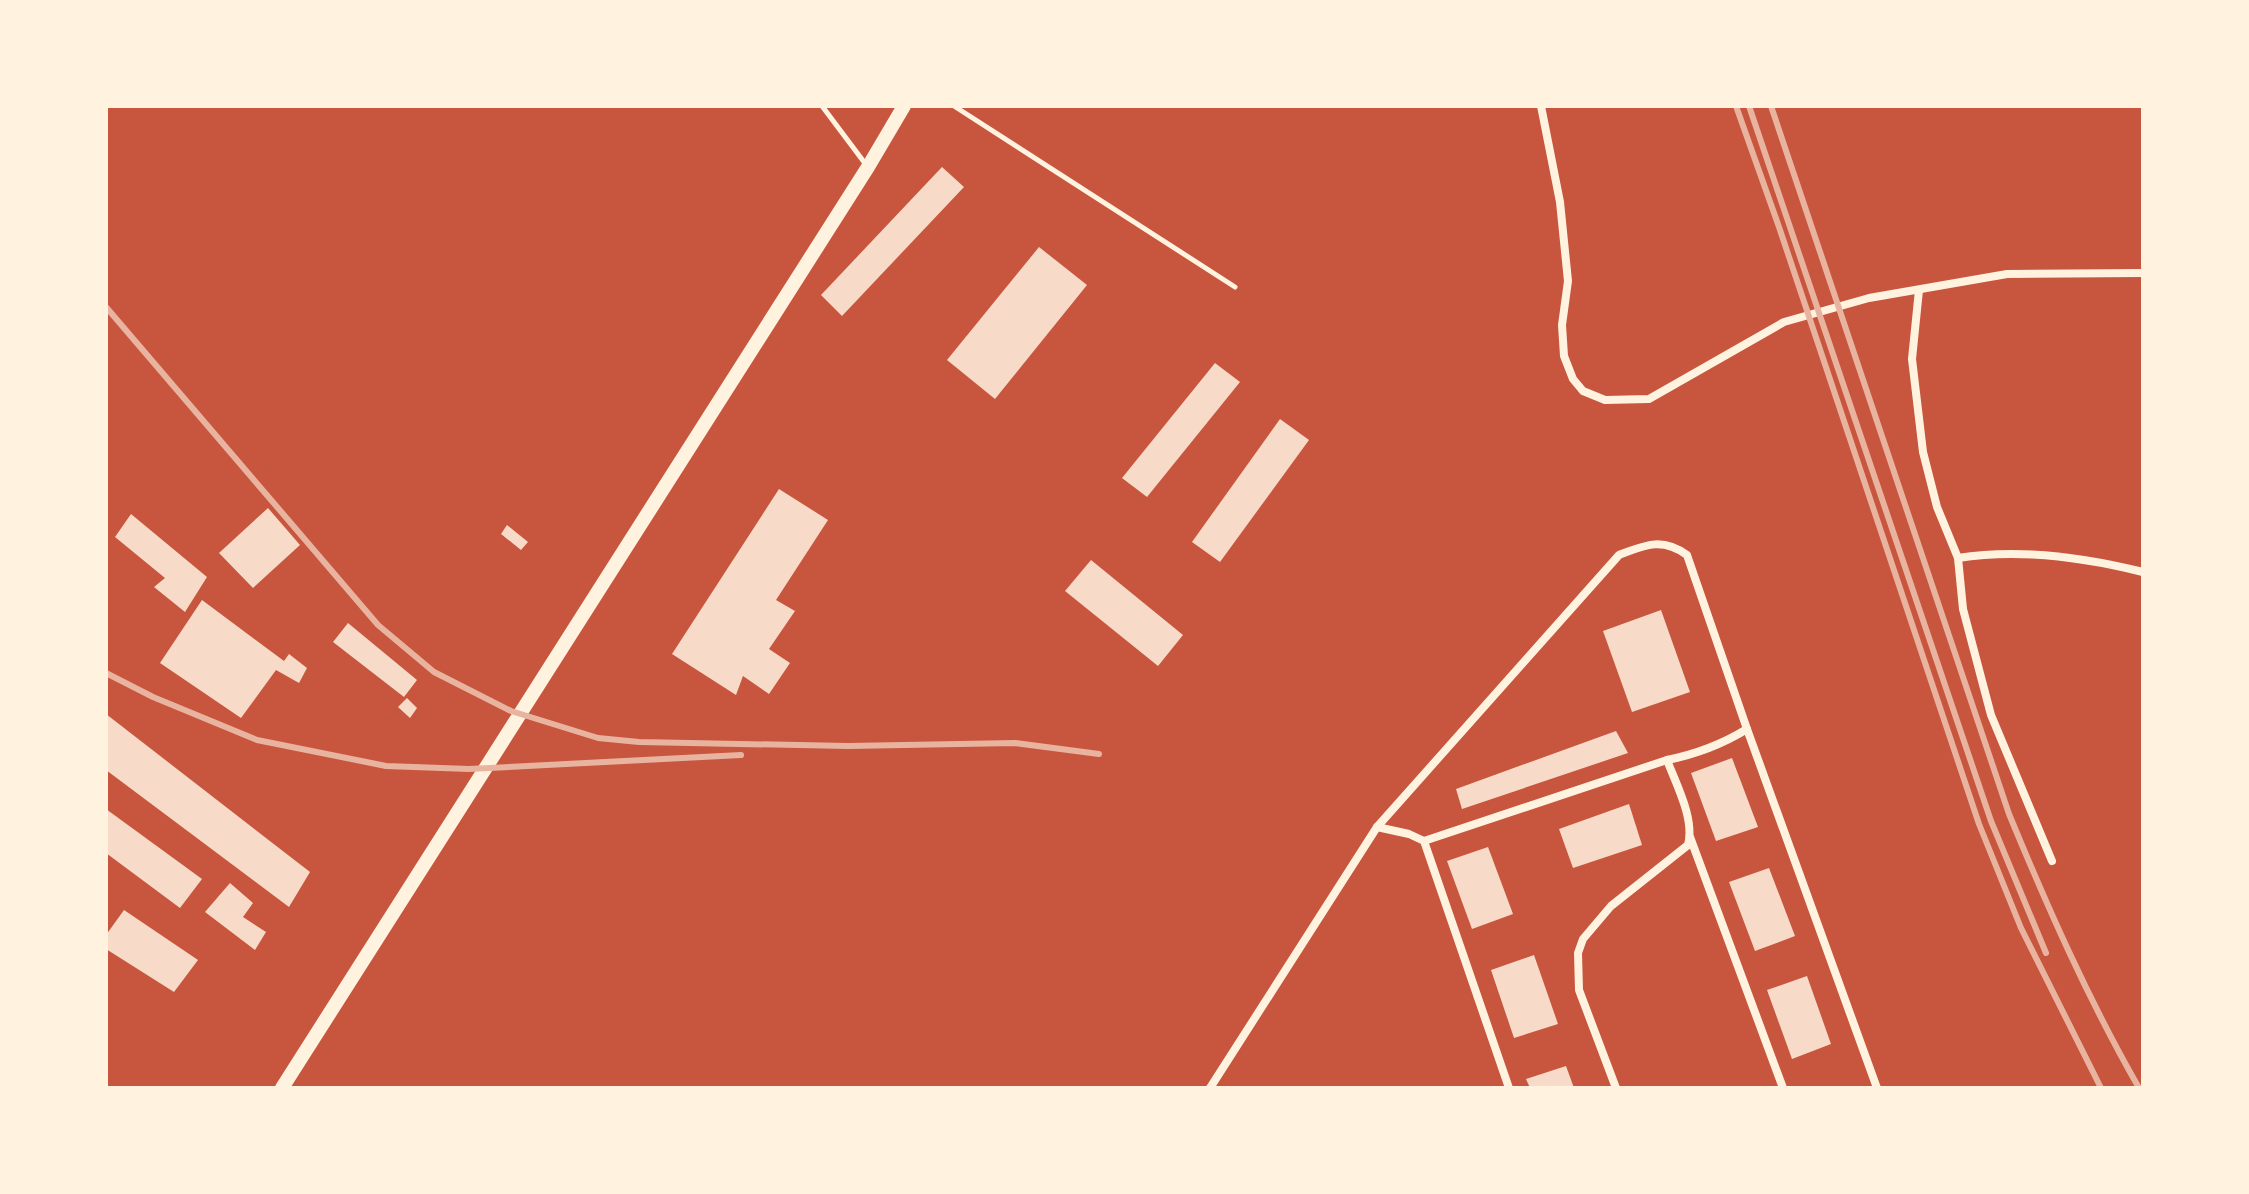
<svg xmlns="http://www.w3.org/2000/svg" width="2249" height="1194" viewBox="0 0 2249 1194" font-family="Mulish,sans-serif">
<rect width="100%" height="100%" fill="#c8553d"/>
<g fill="#f7dbc8">
<polygon points="942,167 964,187 842,316 821,295"/>
<polygon points="1039,247 1087,285 995,399 947,360"/>
<polygon points="1215,363 1240,382 1147,497 1122,478"/>
<polygon points="1280,419 1309,440 1220,562 1192,542"/>
<polygon points="779,489 828,520 776,600 795,611 769,649 790,663 769,694 743,676 736,695 672,654"/>
<polygon points="268,508 300,545 253,588 219,553"/>
<polygon points="131,514 207,577 185,612 154,587 165,578 115,537"/>
<polygon points="507,525 528,542 521,550 501,534"/>
<polygon points="1091,560 1183,635 1158,666 1065,591"/>
<polygon points="202,600 284,661 289,654 307,668 299,683 276,670 241,718 160,663"/>
<polygon points="1661,610 1690,692 1632,712 1603,631"/>
<polygon points="348,623 417,680 404,697 333,642"/>
<polygon points="407,698 417,708 410,718 398,707"/>
<polygon points="106,714 310,872 289,907 106,770"/>
<polygon points="1616,731 1628,753 1462,809 1456,789"/>
<polygon points="1732,758 1758,827 1716,841 1691,773"/>
<polygon points="1629,804 1642,845 1573,868 1559,829"/>
<polygon points="106,809 202,879 180,908 106,853"/>
<polygon points="1488,847 1513,914 1472,929 1447,861"/>
<polygon points="1769,868 1795,936 1755,951 1729,882"/>
<polygon points="230,883 253,903 243,917 266,932 255,950 205,912"/>
<polygon points="124,910 198,960 174,992 106,949 106,935"/>
<polygon points="1534,955 1558,1024 1514,1038 1491,970"/>
<polygon points="1807,976 1831,1044 1792,1059 1767,990"/>
<polygon points="1566,1066 1574,1088 1530,1088 1526,1079"/>
</g>
<g fill="none" stroke-linecap="round" stroke-linejoin="round">
<g stroke="#fff3e0" stroke-width="5">
<polyline points="822,106 867,166"/>
<polyline points="954,106 1235,287"/>
</g>
<g stroke="#fff3e0" stroke-width="8">
<polyline points="1541,106 1560,202 1568,281 1562,325 1564,356 1573,379 1583,391 1605,400 1649,399 1784,322 1869,298 2007,274 2143,273"/>
<path d="M1919,290l-7,69 11,93 14,55 21,51c62,-10 125,-1 185,14"/>
<polyline points="1958,558 1963,609 1991,715 2052,861"/>
<polyline points="1377,827 1409,834 1424,841 1509,1088"/>
<polyline points="1690,837 1783,1088"/>
<path d="M1424,841l243,-81c30,-6 54,-15 80,-31"/>
<path d="M1210,1088l167,-261 242,-272c26,-10 43,-18 68,0l60,174 130,359"/>
<path d="M1616,1088l-37,-98 -1,-37 5,-14 28,-33 77,-61c7,-26 -12,-61 -21,-85"/>
</g>
<polyline stroke="#fff3e0" stroke-width="14" points="282,1088 868,167 904,106"/>
<g stroke="#e9b49f" stroke-width="6">
<polyline points="1736,106 1779,227 1979,824 2021,928 2101,1088"/>
<polyline points="1749,106 1991,821 2046,953"/>
<path d="M1771,106l238,708c39,94 79,185 130,274"/>
<polyline points="106,307 378,625 434,672 511,711 598,738 639,742 848,746 1015,743 1099,754"/>
<polyline points="106,673 153,697 257,740 386,766 469,769 741,755"/>
</g>
</g>
<rect width="2249" height="1194" fill="none" stroke="#fff3e0" stroke-width="216"/>
</svg>
